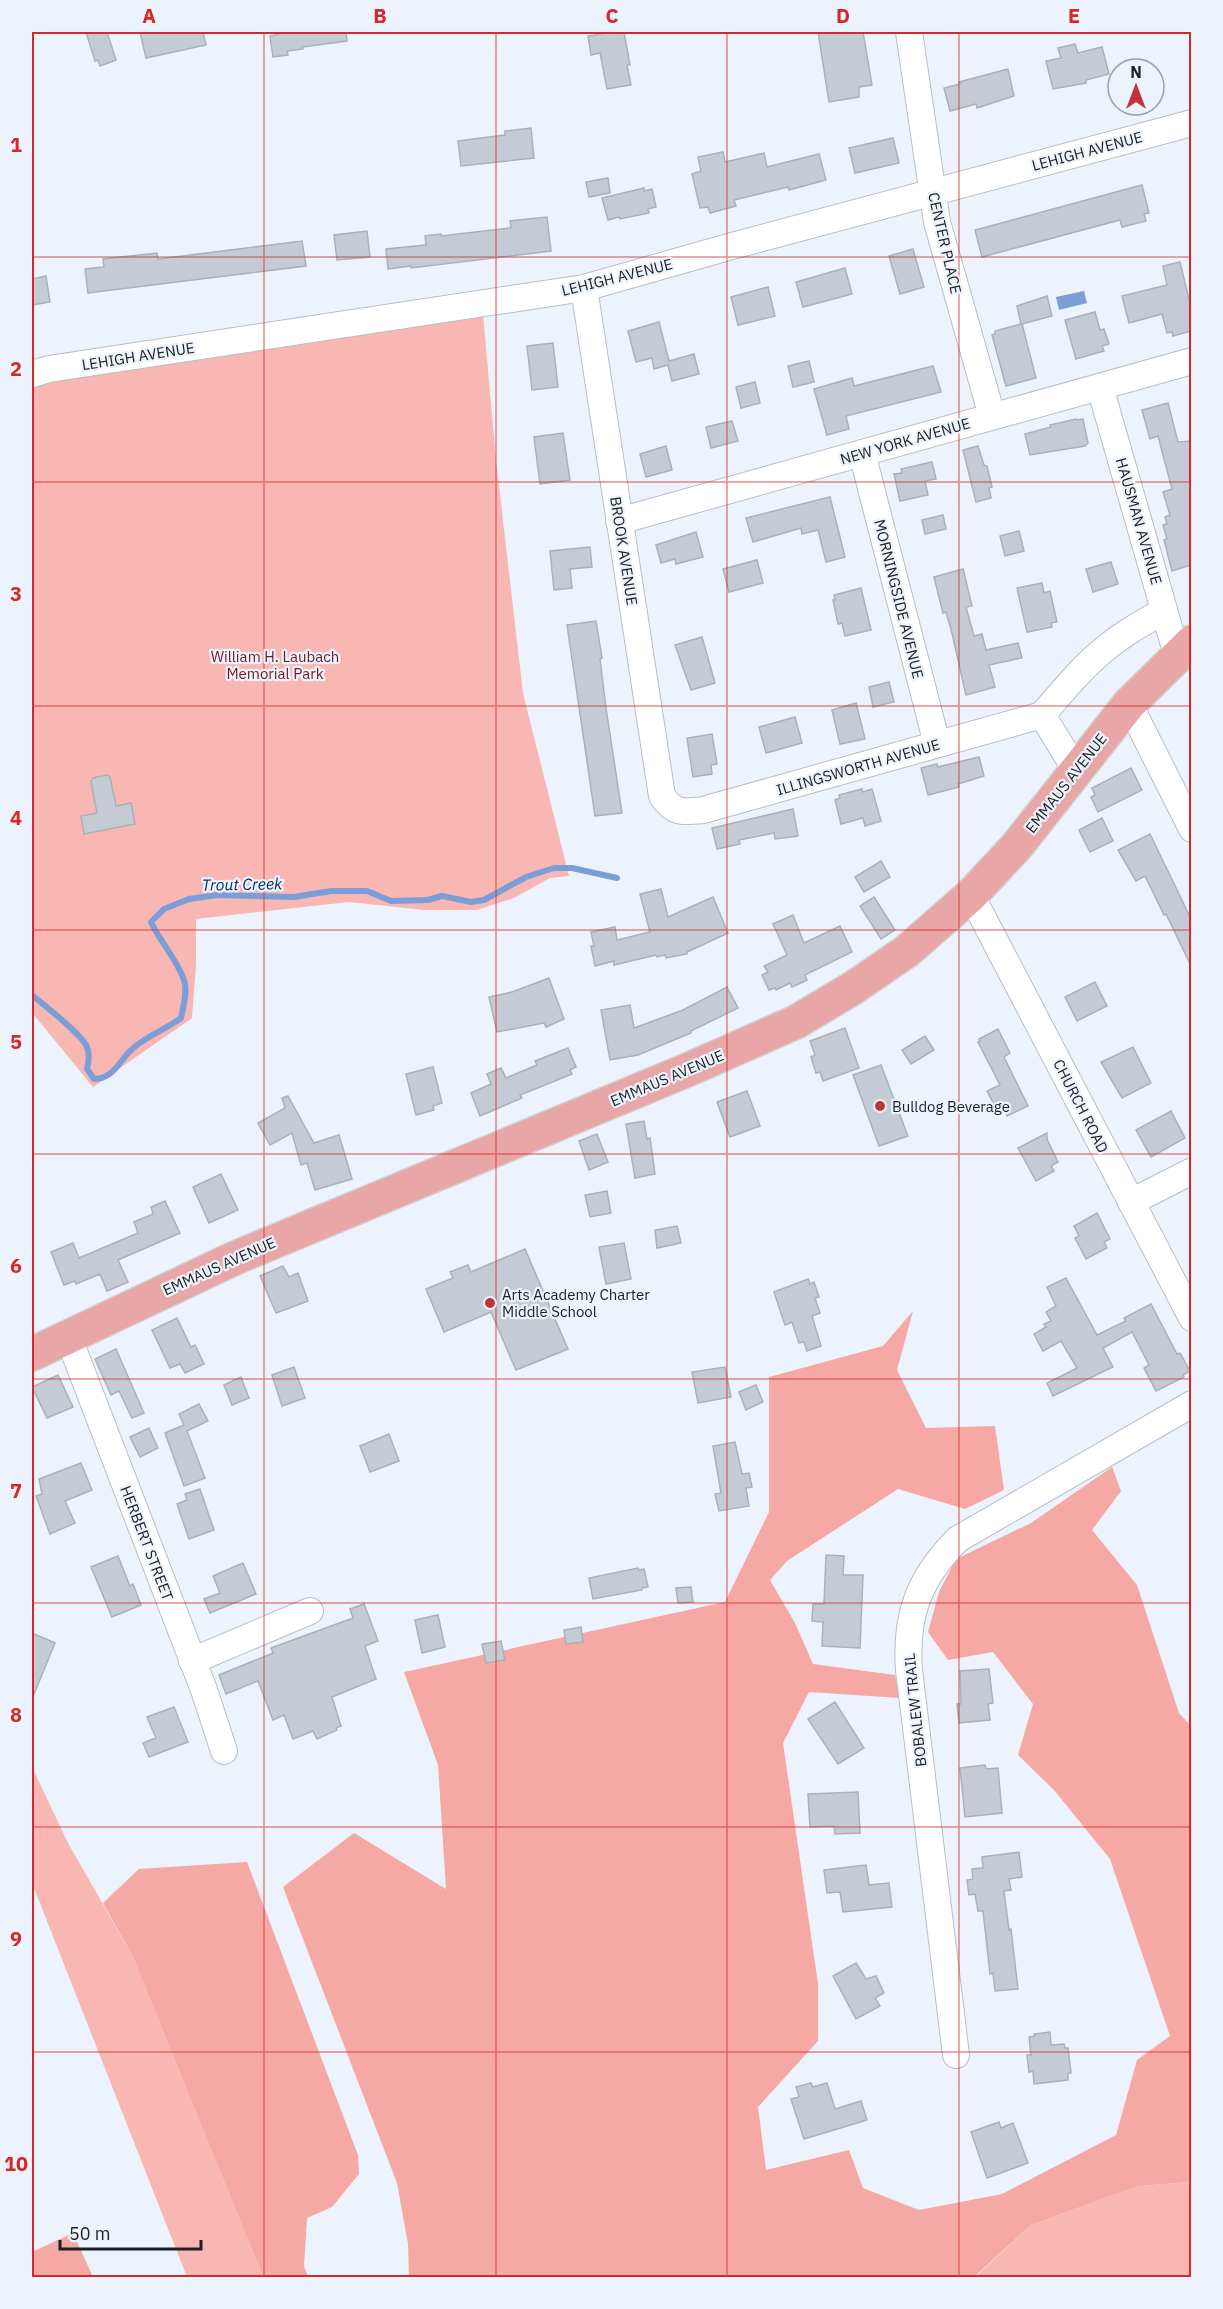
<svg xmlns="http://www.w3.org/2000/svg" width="1223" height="2309" viewBox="0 0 1223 2309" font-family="'IBM Plex Sans',sans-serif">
<rect width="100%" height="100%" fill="#edf3fc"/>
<g fill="#f8b7b3">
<polygon points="483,314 496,460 523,693 569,876 550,878 514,898 477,910 424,910 349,902 196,919 196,964 192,1018 93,1087 34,1015 32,1016 32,384"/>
<polygon points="32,1767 68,1843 132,1955 263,2277 187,2277 32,1883"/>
<polygon points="1191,2182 1191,2277 974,2278 1031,2225 1138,2186"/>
</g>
<g fill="#f5a8a4">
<polygon points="913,1311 897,1370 926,1428 995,1426 1004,1490 965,1509 898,1489 787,1561 770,1580 795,1623 813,1664 895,1675 900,1698 809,1692 783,1743 818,1984 818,2041 758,2107 766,2170 849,2150 863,2188 919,2210 1002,2194 1116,2135 1137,2060 1170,2036 1110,1859 1054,1790 1018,1755 1033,1704 993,1652 948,1660 928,1632 939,1592 956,1559 1031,1523 1112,1467 1121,1491 1092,1530 1137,1585 1179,1713 1191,1726 1191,2182 1138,2186 1031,2225 974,2277 409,2277 408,2244 397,2183 283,1887 354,1833 446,1889 438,1765 404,1672 725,1602 769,1512 769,1377 883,1346"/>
<polygon points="247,1862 358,2155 359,2174 332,2207 307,2218 304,2266 308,2277 263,2277 132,1955 103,1903 139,1869"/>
<polygon points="73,2233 93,2277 32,2277 32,2252"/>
</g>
<polygon fill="#7b9ed7" points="1084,291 1087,303 1059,310 1056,297"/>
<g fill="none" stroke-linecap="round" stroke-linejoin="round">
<path stroke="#7b9ed7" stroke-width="6" d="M32,995c13,11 46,36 54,50 4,7 3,16 1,24l7,10c18,0 24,-15 35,-27 14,-15 36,-22 52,-34 2,-11 7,-27 3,-38 -7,-21 -24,-38 -33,-58l13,-13 25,-10 28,-4 77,2 37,-6h36l24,10 37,-1 14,-4 29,6 13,-2 42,-23 28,-9h18l45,10"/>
</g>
<g fill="#c5cbd4" stroke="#abb0b9" stroke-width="1.5">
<polygon points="86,32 107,32 116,60 100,66 98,60 95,61"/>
<polygon points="140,32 203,32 206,45 146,58"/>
<polygon points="279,32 346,32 347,41 302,47 303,49 287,51 288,55 273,57 270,36 279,34"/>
<polygon points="612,32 624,32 630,65 627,65 631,85 607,89 600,53 591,55 588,36"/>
<polygon points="818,32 863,32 872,85 859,87 859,97 829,102"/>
<polygon points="1075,44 1078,53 1102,47 1109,74 1086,80 1086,83 1053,89 1046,61 1061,58 1058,48"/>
<polygon points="1008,69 1014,96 977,108 976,104 950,111 944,88 960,84 959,82"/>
<polygon points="531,128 534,158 461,166 458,141 505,135 505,131"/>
<polygon points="893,138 899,163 855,173 849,148"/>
<polygon points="723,152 725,162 764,153 767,167 819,154 826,180 789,190 788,187 755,195 734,200 736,206 710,213 708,207 700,208 692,174 701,171 698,157"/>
<polygon points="608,178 610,193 589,197 586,182"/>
<polygon points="1142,185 1149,213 1144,214 1146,221 1122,227 1120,220 982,257 975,230"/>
<polygon points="644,188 644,191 652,189 656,207 648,209 649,213 620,219 619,217 608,220 602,198"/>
<polygon points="547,217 551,251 411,268 411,266 388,269 386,249 426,245 425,236 441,234 441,236 511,228 510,221"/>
<polygon points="367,231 370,257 337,260 334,235"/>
<polygon points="302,241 306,266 88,293 85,269 104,267 103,259 157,253 158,259"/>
<polygon points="913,249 924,287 900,294 889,256"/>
<polygon points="1180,262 1191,308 1191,331 1173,336 1172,332 1167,333 1162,314 1129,323 1122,296 1167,285 1163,266"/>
<polygon points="845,268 852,294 803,307 796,282"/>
<polygon points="46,276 50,302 32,305 32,279"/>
<polygon points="768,287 775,316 738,325 731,297"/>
<polygon points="1047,296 1052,316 1022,324 1036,378 1006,386 992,335 995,334 995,331 1021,324 1017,306"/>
<polygon points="1095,312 1100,330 1104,329 1109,344 1102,346 1104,351 1076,359 1065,320"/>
<polygon points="659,322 669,361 694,354 699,374 672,381 668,365 654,369 652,358 636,362 628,331"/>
<polygon points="553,343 558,387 532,390 527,346"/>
<polygon points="809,361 814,382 793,387 788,366"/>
<polygon points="933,366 941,392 846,416 849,429 827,435 814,389 852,378 854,386"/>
<polygon points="755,382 760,403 741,408 736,387"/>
<polygon points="1168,403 1178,442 1191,441 1191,565 1172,571 1164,540 1167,539 1163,525 1167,524 1165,517 1170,515 1163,492 1172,489 1158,436 1150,439 1142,410"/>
<polygon points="1076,419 1077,420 1083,419 1088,443 1085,446 1030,455 1025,434 1051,427 1050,425"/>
<polygon points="732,421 738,441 711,448 706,427"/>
<polygon points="563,433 570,480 540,484 534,437"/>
<polygon points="666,446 672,470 646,477 640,454"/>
<polygon points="978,446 984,465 987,466 992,487 989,488 991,498 976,502 963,450"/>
<polygon points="932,462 936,479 925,481 928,495 900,501 894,474 902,473 901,469"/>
<polygon points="830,497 845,557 826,562 818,530 802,534 801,528 753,542 746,518"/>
<polygon points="943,515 946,529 925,534 922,520"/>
<polygon points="1019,531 1024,551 1005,556 1000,536"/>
<polygon points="696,532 703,557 676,564 675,559 661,563 656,545"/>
<polygon points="590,547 592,567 570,569 572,588 554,590 550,551"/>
<polygon points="757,560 763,583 729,592 723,569"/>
<polygon points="1111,562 1118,584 1093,592 1086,569"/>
<polygon points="963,569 972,606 966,607 974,636 982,634 986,650 1018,643 1022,658 989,665 995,687 966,695 951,629 946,612 943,613 934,577"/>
<polygon points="1042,583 1044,593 1050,591 1057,622 1051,623 1052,627 1027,632 1017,588"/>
<polygon points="861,588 871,630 845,636 842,623 838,624 833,600 835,600 834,595"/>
<polygon points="596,621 602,658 600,659 606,708 622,813 595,816 567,625"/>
<polygon points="702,637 715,683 691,690 675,645"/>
<polygon points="889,682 894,702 873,707 869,687"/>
<polygon points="856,703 865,739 840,744 832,710"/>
<polygon points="795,717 802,743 766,753 759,727"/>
<polygon points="712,734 717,764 711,765 712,774 693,777 687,738"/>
<polygon points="979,757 984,776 958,784 959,787 928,795 921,768 937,764 938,767"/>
<polygon points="1131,768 1142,790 1098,812 1091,797 1095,795 1092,788"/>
<polygon points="107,775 110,777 116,806 131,803 135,824 84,834 81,816 97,813 91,782 93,778"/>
<polygon points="862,789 863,792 872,789 881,821 865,826 863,818 841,824 835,800 840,798 839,795"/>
<polygon points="793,809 798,836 775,839 774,833 739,840 740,844 717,849 712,828"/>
<polygon points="1102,818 1113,841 1090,852 1079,830"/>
<polygon points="1150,834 1191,919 1191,966 1166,914 1164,915 1145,876 1136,881 1118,850"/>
<polygon points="881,861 890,877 864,892 855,877"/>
<polygon points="661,889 668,917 713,897 728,933 687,952 687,954 666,958 665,955 657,957 656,955 614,965 614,961 595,966 591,946 594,946 591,932 615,927 617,940 650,932 640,894"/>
<polygon points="874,897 895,930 881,939 860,906"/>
<polygon points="793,915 804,943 840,926 852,952 805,975 807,980 792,987 790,983 776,990 775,988 769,990 762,975 768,972 764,966 787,955 773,924"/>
<polygon points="549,978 564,1019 546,1027 544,1023 497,1032 489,997 512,992"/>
<polygon points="1095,982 1107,1006 1077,1021 1065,997"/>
<polygon points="727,987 738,1008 691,1031 691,1033 638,1055 610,1060 601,1010 630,1005 634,1028 683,1010"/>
<polygon points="845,1028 859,1068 823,1081 820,1072 816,1073 811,1057 815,1055 810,1041"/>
<polygon points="998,1029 1010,1053 1004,1057 1028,1106 1007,1116 1000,1102 994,1104 987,1091 1000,1085 978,1042 980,1041 979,1039"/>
<polygon points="925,1036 934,1050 911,1064 902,1050"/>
<polygon points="1133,1047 1151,1083 1122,1098 1101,1062"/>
<polygon points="568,1048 576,1067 570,1070 572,1074 520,1095 522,1098 480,1116 471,1093 491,1084 487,1074 501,1068 506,1078 537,1065 535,1061"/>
<polygon points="881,1065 908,1136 879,1146 853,1075"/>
<polygon points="433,1067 442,1103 433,1106 434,1110 416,1115 406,1074"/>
<polygon points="747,1091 760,1126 730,1137 717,1102"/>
<polygon points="288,1096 314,1143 339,1135 352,1179 315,1190 307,1163 301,1165 292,1133 270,1145 258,1123 285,1108 282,1098"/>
<polygon points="1171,1111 1185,1138 1151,1157 1136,1130"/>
<polygon points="644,1121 647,1139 650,1138 655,1174 635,1178 626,1124"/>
<polygon points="1047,1133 1047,1139 1058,1162 1051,1166 1054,1171 1036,1181 1018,1148"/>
<polygon points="597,1134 608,1162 589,1170 579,1141"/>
<polygon points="221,1174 238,1210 209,1223 193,1187"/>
<polygon points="607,1191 611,1213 590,1217 585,1195"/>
<polygon points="165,1201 180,1233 118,1260 128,1282 107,1291 100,1274 76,1284 75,1281 64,1285 51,1252 73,1243 79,1258 138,1233 134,1222 153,1214 151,1207"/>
<polygon points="1097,1213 1110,1239 1104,1242 1107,1248 1086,1259 1075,1238 1079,1236 1074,1226"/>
<polygon points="677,1226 681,1243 657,1248 655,1230"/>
<polygon points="624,1243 631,1279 606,1284 599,1247"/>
<polygon points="525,1249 568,1349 516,1370 491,1312 444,1332 426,1289 453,1278 450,1272 468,1265 471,1272"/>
<polygon points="283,1266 289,1277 298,1273 308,1301 276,1313 260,1276"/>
<polygon points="1066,1278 1097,1335 1126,1321 1124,1318 1151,1304 1177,1354 1180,1353 1190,1371 1183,1375 1184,1377 1156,1391 1144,1368 1149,1365 1132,1332 1103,1348 1113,1367 1053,1396 1047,1383 1077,1368 1061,1341 1043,1351 1034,1334 1046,1327 1044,1324 1051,1321 1046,1312 1056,1306 1047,1287"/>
<polygon points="808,1279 810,1284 814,1282 819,1297 815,1298 820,1313 812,1316 821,1346 807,1351 804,1342 799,1343 792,1322 785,1325 774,1292"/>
<polygon points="177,1318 191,1347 195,1345 204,1364 185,1373 180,1364 170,1368 152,1330"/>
<polygon points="116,1349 144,1413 132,1418 119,1391 111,1395 95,1359"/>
<polygon points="294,1367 305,1398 282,1406 272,1375"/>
<polygon points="725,1367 731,1397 698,1403 692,1372"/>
<polygon points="58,1375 73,1407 47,1418 32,1387"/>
<polygon points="241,1377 249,1398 232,1405 224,1385"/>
<polygon points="756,1385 763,1402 746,1410 739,1392"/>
<polygon points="199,1404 208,1421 187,1431 205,1478 184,1486 165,1433 184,1425 179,1414"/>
<polygon points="149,1428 158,1448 140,1457 130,1437"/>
<polygon points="389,1434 399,1461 370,1472 360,1446"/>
<polygon points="735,1442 742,1474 749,1473 752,1487 746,1488 749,1506 719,1511 715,1494 721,1493 713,1446"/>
<polygon points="81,1463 92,1490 65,1501 75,1523 50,1534 36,1496 42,1494 39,1479"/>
<polygon points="200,1489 214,1530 189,1539 177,1504 187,1500 185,1494"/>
<polygon points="826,1555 844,1556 843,1575 863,1575 860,1648 822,1646 823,1622 812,1621 813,1604 824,1604"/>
<polygon points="118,1556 130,1586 133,1584 141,1605 112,1617 91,1567"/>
<polygon points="243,1563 256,1594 210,1613 204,1599 220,1593 213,1576"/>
<polygon points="638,1568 639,1570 644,1569 648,1587 642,1588 642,1590 593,1599 589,1578"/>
<polygon points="691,1587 693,1602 678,1603 676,1588"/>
<polygon points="364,1604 378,1641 365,1646 376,1679 332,1697 341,1726 336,1728 337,1730 317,1739 313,1731 293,1739 284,1715 273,1720 258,1681 226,1694 219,1675 273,1653 271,1648 353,1618 350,1609"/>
<polygon points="438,1615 445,1647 422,1653 415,1620"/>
<polygon points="581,1627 583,1642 566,1644 564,1630"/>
<polygon points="32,1633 55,1643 32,1699"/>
<polygon points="501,1641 505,1660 486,1663 482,1644"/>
<polygon points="989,1669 993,1703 988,1704 990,1720 959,1723 957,1704 961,1704 960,1671"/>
<polygon points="835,1702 864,1748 838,1764 808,1719"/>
<polygon points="174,1707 188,1742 149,1757 143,1743 156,1738 147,1717"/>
<polygon points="985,1765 986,1769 998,1768 1002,1813 965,1817 960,1768"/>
<polygon points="858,1792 860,1833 835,1834 834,1826 810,1827 808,1794"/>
<polygon points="1019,1852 1022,1877 1009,1879 1011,1890 1004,1891 1009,1930 1011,1929 1018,1989 995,1991 993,1973 990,1974 983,1911 978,1911 975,1894 969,1895 967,1880 973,1879 972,1869 983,1868 982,1857"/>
<polygon points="866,1865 869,1885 889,1883 892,1907 843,1912 840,1892 827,1893 824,1870"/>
<polygon points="856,1963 866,1979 876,1976 884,1993 875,1998 880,2006 856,2019 833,1976"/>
<polygon points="1050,2032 1051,2045 1064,2044 1065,2048 1068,2048 1071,2073 1068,2073 1068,2080 1034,2084 1033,2071 1029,2072 1027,2055 1031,2055 1029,2037 1035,2036 1034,2034"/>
<polygon points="811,2083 813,2087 827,2083 835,2109 861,2101 867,2120 804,2139 791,2099 799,2097 796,2087"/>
<polygon points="999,2122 1001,2128 1013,2123 1028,2163 987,2178 971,2132"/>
</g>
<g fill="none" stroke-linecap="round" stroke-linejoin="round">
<defs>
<g id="minor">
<polyline points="909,32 937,222 992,416"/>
<path d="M584,288l78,508c12,18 21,16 41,14l339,-95 34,55"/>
<polyline points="32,374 49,369 584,288 732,246 1192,123"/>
<polyline points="1100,387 1177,655"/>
<polyline points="862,453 937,744"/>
<polyline points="619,521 1192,361"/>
<polyline points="1129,704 1192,829"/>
<path d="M1042,715c20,-23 40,-48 64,-67 18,-15 38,-26 58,-37"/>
<polyline points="971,895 1192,1318"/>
<polyline points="1131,1202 1192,1171"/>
<polyline points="68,1336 204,1690 224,1751"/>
<polyline points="192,1661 310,1611"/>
<path d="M956,2055l-47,-385c-4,-55 10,-92 49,-131l234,-135"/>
</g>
<polyline id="major" points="32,1354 235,1258 692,1068 796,1022 853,988 907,951 971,895 1016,847 1129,704 1192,642"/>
</defs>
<use href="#minor" stroke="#b8bec7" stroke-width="28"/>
<use href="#major" stroke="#d2d2d3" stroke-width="36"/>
<use href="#minor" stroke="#fff" stroke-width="26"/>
<use href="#major" stroke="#e8a6a6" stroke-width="33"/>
</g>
<path fill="none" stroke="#d62828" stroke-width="1.5" stroke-opacity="0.55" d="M264,32v2246M496,32v2246M727,32v2246M959,32v2246M32,257h1160M32,482h1160M32,706h1160M32,930h1160M32,1154h1160M32,1379h1160M32,1603h1160M32,1827h1160M32,2052h1160"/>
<g fill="#c2323c" stroke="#edf3fc" stroke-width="2">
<circle cx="880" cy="1106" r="6"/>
<circle cx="490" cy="1303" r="6"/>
</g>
<g text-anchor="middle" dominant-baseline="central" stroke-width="4.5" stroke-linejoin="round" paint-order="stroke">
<g font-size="15" fill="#1d1f22" stroke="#edf3fc">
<text transform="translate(1087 151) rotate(-15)">LEHIGH AVENUE</text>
<text transform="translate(945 243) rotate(77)">CENTER PLACE</text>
<text transform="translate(617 277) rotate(-14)">LEHIGH AVENUE</text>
<text transform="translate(138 356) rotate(-9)">LEHIGH AVENUE</text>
<text transform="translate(905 441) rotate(-16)">NEW YORK AVENUE</text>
<text transform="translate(1139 521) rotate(74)">HAUSMAN AVENUE</text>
<text transform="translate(624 551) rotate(81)">BROOK AVENUE</text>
<text transform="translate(899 599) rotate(76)">MORNINGSIDE AVENUE</text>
<text transform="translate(858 767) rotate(-16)">ILLINGSWORTH AVENUE</text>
<text transform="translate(1066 783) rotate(-52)">EMMAUS AVENUE</text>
<text transform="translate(667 1078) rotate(-23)">EMMAUS AVENUE</text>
<text transform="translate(1081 1106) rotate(63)">CHURCH ROAD</text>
<text transform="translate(219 1266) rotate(-24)">EMMAUS AVENUE</text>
<text transform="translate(147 1543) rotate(69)">HERBERT STREET</text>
<text transform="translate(915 1710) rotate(-96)">BOBALEW TRAIL</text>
</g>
<g font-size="15" fill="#721920" stroke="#edf3fc">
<text x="275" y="656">William H. Laubach<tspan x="275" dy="17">Memorial Park</tspan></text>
</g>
<g font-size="15" fill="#1d1f22" stroke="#edf3fc" text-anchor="start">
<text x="892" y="1106">Bulldog Beverage</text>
<text x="502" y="1294">Arts Academy Charter<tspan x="502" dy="17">Middle School</tspan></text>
</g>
<g font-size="16" font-style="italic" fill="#042d6e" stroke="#edf3fc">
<text transform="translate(242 884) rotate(-1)">Trout Creek</text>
</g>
</g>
<rect width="1223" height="2309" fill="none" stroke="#edf3fc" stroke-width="66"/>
<g transform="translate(1136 87)"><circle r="28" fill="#edf3fc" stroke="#9a9ea5" stroke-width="1.5"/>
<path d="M0-4.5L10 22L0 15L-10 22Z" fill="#c2323c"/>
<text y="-9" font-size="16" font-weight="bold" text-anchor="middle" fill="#1d1f22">N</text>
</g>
<path d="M60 2240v9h141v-9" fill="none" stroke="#1d1f22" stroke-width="3"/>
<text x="69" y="2240" font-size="18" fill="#1d1f22" stroke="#edf3fc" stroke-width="4.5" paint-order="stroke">50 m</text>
<rect x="33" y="33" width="1157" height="2243" fill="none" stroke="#d62828" stroke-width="2"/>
<g font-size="20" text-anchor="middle" font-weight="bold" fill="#d62828">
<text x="149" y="23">A</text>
<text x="380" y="23">B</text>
<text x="612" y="23">C</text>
<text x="843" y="23">D</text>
<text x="1074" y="23">E</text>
<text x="16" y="152">1</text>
<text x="16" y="376">2</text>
<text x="16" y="601">3</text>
<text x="16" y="825">4</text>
<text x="16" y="1049">5</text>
<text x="16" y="1273">6</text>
<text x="16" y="1498">7</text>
<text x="16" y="1722">8</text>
<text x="16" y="1946">9</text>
<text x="16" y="2171">10</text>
</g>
</svg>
